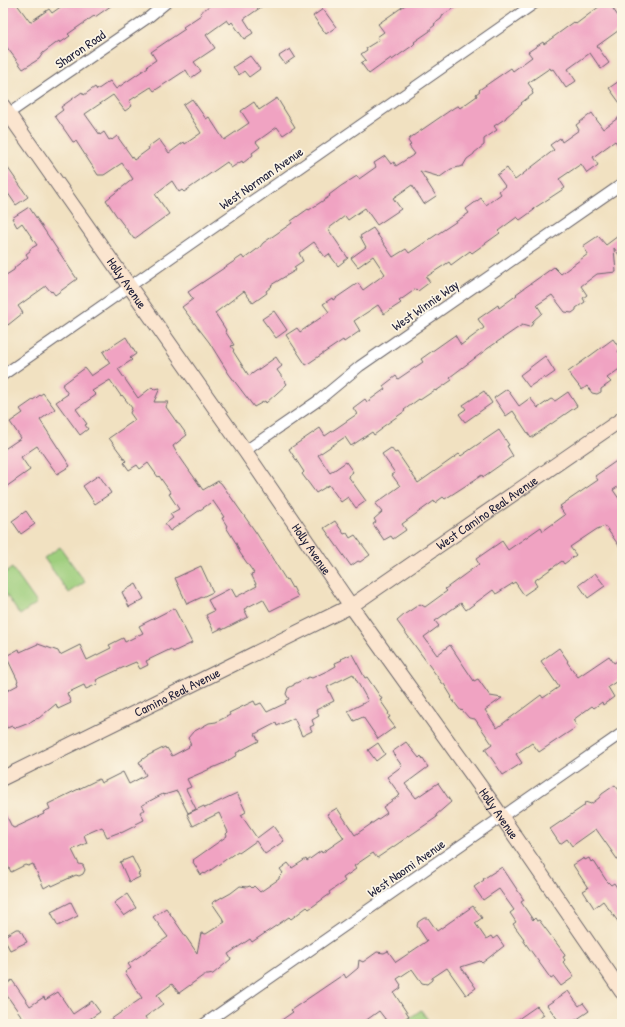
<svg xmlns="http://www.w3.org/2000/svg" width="625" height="1027" viewBox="0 0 625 1027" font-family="'Patrick Hand',sans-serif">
<rect width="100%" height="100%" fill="#fcf5e5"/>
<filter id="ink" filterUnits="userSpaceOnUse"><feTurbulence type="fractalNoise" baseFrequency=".025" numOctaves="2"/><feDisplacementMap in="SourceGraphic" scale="8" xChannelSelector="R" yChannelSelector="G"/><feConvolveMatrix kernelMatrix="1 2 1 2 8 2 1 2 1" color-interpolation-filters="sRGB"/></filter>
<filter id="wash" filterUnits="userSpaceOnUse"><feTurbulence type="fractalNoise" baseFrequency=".012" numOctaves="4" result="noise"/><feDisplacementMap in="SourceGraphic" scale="16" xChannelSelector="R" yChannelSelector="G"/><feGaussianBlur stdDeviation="0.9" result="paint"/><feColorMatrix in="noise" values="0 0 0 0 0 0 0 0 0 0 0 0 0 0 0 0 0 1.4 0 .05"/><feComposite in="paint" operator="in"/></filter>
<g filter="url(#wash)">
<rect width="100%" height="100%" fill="#f1e1c1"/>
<g fill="#9ece7d" stroke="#60785c">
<polygon points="60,547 85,582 69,593 44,558"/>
<polygon points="12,568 37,603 20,615 3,590 3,574"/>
<polygon points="421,1010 431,1024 401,1024"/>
</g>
<g id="blocks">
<g fill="#f0a3c2">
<polygon points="3,3 16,3 30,22 49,9 52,13 66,3 115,3 95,17 94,16 68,34 70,36 60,43 59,41 43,53 39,59 23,69 3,42"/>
<polygon points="213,3 267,3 244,19 253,33 244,39 232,22 230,24 227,20 206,35 215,48 194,62 201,71 191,78 186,70 154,91 151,87 129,101 132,106 125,111 113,95 85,114 100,135 104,132 109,140 111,139 112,140 117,136 134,160 149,149 148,147 159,139 169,153 184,142 185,144 201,133 183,105 192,99 206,119 209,117 224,140 249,123 241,111 254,102 259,110 277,98 295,127 283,135 277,127 256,142 260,147 252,153 253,155 243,163 242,161 231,168 227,162 184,192 182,190 179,192 172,181 155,194 169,214 134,239 116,215 106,200 133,179 122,163 104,175 98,175 76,141 73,142 55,116 63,110 61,107 82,92 84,95 95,87 97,90 110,81 116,89 148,67 147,66 156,60 151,52 185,29 183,27 201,15 200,13"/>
<polygon points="408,3 461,3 443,15 441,19 434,24 435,25 430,29 430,31 414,42 415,43 412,46 392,60 391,58 369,74 361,63 366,60 361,54 367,50 366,48 379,40 377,37 384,32 378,24"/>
<polygon points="604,3 609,3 622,22 622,28 597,46 609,63 601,69 590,53 568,69 576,81 566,88 553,69 551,70 550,68 528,83 533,90 532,91 533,94 521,103 522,104 506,117 506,118 494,126 497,130 484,139 484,145 474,153 474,154 467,159 463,166 451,169 440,177 420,171 436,196 424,204 412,185 393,198 401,209 377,225 365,208 348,220 345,216 328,229 348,258 338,266 329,254 325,257 314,242 299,253 303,261 294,267 296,270 271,285 272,286 266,291 267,293 253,303 244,291 215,313 226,330 225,331 234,345 231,346 234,350 233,351 249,376 276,357 282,366 277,370 287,384 266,403 265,401 254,407 229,374 209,342 182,307 193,299 188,292 242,256 244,259 260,247 263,243 292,223 291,221 308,209 309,210 330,196 329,195 341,186 357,176 359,179 376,167 374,163 385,156 391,164 394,162 396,166 415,154 409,146 411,145 408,141 410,138 455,107 458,106 460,108 477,96 476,94 480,91 479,90 511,68 513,71 532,57 528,52 543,42 544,44 574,22 576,24"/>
<polygon points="323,9 336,27 326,34 313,16"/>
<polygon points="290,49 295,57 285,64 279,56"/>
<polygon points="250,56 260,69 249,77 244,71 239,75 233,67"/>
<polygon points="622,79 622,106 609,88"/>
<polygon points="592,113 603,129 622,115 622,150 615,141 593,157 598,165 587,173 581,164 559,179 565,188 533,209 534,210 520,220 517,217 498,231 500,233 472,253 470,251 451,265 449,262 426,277 430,282 418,291 416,289 399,301 401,303 384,314 378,305 354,321 360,331 344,342 343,340 306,365 286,335 297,328 300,332 329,312 323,304 332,298 333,300 358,283 363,290 385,274 373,256 358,267 351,258 366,247 360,236 373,228 393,257 406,249 409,253 469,213 466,209 481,198 486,205 501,194 499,191 505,186 497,175 507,168 515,180 554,150 550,145 560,138 562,142 579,130 576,125"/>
<polygon points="3,161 28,197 16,205 3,186"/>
<polygon points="29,207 77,279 55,295 52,291 51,292 46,286 18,306 23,313 8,325 3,319 3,277 14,270 15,267 28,257 26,254 30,251 30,249 37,245 22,223 17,227 12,218"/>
<polygon points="622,233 622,259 614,248 616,272 597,274 581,286 587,295 583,298 585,302 576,308 576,310 572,313 565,312 552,295 537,305 542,313 533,321 532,325 529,327 522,325 487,349 450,377 452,380 436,391 435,390 420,400 419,399 404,410 405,411 381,428 382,429 374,435 372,432 351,446 345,437 318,455 330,473 346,462 353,472 348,476 366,501 356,508 348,497 341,502 329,485 316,493 302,474 304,472 289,449 320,428 325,436 357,414 353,408 365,399 367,402 385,389 383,386 396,376 398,379 423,362 421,359 455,335 461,345 484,328 478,319 498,305 499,308 517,295 516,294 554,267 561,274 588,254 583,246 598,236 606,245"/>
<polygon points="274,311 287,330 276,338 262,319"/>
<polygon points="126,337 136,354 130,358 132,360 118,369 138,398 152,387 154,389 160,388 154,402 168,402 166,407 178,424 179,424 187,435 173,446 175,450 203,490 218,481 221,483 257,534 286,580 287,579 292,588 293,587 298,597 270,611 263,599 244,609 248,617 222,630 222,628 214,632 206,615 214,611 208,600 231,588 236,597 257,586 251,574 254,573 240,553 236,543 226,527 227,526 222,518 224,517 213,501 170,531 165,524 173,518 170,514 179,509 169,494 171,493 159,476 158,477 148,463 140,469 137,465 129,470 124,463 126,461 109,438 135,420 130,413 132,408 122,395 121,396 110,380 92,391 96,395 76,409 87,424 85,425 88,429 80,435 56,402 68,394 62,385 85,368 91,376 110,363 103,352"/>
<polygon points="613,339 620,349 618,351 622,357 622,367 607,378 611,382 601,389 601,392 597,394 592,393 587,386 582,390 568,372"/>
<polygon points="545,356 555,372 545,379 544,377 529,387 520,375"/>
<polygon points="507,389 519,406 530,398 538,408 551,399 555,401 568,392 577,406 531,438 513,411 506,416 494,398"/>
<polygon points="484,391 492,403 465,422 459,414 466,409 463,405"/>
<polygon points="43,393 55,409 40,420 70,466 57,474 37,446 21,457 30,470 3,489 3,450 21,438 10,422 23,413 20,409"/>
<polygon points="499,430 509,445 507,446 513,456 483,477 482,475 445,499 443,497 435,503 434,501 402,524 406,530 393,539 391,536 384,540 373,524 376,522 374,519 382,512 375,504 400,486 392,475 395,473 382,454 391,448 395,453 397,452 418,483 459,454 461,456 474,447"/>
<polygon points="622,457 622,484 613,490 622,503 622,550 605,526 597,529 570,547 576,555 564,564 562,561 534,581 537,586 524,595 515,582 496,594 493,590 466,610 461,603 435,621 439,626 424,637 437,655 450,645 474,681 478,679 490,696 502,698 485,710 497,728 541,695 543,698 559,687 541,661 559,648 568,661 567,662 578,677 609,656 614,663 622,658 622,678 608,687 614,697 603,705 602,702 594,708 592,706 573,720 577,726 575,728 539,752 532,743 516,754 522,763 503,775 485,749 492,744 475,719 469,718 462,710 461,711 451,698 452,697 444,684 442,683 397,621 405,614 420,604 425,607 447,591 445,589 479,564 476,559 502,541 508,550 541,527 543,531 565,515 560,508 562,508 560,506 598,480 595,476"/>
<polygon points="99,475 111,493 95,504 83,486"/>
<polygon points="26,511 35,524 21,534 12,521"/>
<polygon points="335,521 344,534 347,533 350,538 355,535 370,555 360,562 358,561 351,566 324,528"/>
<polygon points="201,566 213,592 187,604 175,578"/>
<polygon points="595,573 605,586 588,598 579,585"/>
<polygon points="136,584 144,599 129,607 122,592"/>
<polygon points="174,608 192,643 173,652 171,649 146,661 148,665 140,669 136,662 131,664 96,680 98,684 86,689 84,685 67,693 71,703 58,709 56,704 39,718 33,720 29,723 19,727 14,728 12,726 7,728 3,719 3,693 18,685 17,682 18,681 6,656 19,649 20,652 38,644 58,651 60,655 80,645 87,660 111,648 109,645 123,638 125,642 143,633 139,626"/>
<polygon points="352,654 365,678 367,677 382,699 380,700 389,713 388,714 390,717 388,718 395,727 378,739 363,717 354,721 348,711 368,701 353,674 327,687 334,701 316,710 319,716 312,720 314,725 310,727 312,731 302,736 294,718 277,726 276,723 255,734 259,741 236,753 237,755 224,763 187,779 191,787 186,789 196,809 188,813 177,791 164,795 163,794 142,805 145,810 140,812 144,820 136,824 137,825 121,833 120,832 107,837 102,827 84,835 87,843 72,850 79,864 83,865 85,870 83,874 79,876 76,875 52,886 51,884 44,888 33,864 28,866 25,865 11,872 3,856 3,809 12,827 14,828 44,814 43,812 50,809 48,804 99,779 101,783 123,772 129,784 146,775 139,762 147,756 165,747 166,749 167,748 172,756 189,747 188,746 191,744 188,738 193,732 209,723 216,722 230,715 229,713 254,701 256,705 261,703 267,712 286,703 285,701 289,699 286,694 288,688 294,685 294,684 309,677 312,678 329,670 336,666 335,663 342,660 341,659"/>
<polygon points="406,742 419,758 421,756 428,767 405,784 416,798 438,783 451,802 436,815 437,817 377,858 373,853 354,866 356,869 343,878 345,881 329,892 330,894 309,909 307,907 291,919 289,917 252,942 250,939 228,954 231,959 213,974 208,975 204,975 179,993 172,984 157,995 163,1004 145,1017 147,1020 141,1024 104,1024 142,998 125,972 131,968 128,964 168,937 153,917 166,908 197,953 201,933 206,934 225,922 212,903 222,897 222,898 231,893 240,886 247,887 250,886 252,888 254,886 260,892 279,879 279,877 283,873 280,869 288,863 292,868 306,859 307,861 321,851 322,853 344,838 327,814 337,808 355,835 387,813 383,807 400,795 387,777 402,766 392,752"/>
<polygon points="378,743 385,754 376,761 368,750"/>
<polygon points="615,785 622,794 622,866 596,829 572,846 567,839 560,844 550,829 584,806 585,802 591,804 599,798 602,794"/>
<polygon points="237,793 246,812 241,815 257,838 273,826 284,841 265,854 256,841 239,853 238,851 205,874 204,873 201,875 193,862 194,861 193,860 227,836 226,834 228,832 219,813 193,826 187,814 204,806 205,808"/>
<polygon points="132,857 140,873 138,874 140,877 129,882 120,862"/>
<polygon points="584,858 585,860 589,858 591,862 593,860 606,880 611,885 614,883 622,895 622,927 603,901 594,908 583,891 588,888 573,865"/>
<polygon points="502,867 524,900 521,902 533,920 535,918 537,921 539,920 564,953 565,956 563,957 565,960 563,962 574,977 561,986 554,977 551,979 523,940 524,939 513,924 516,922 510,913 514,910 499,889 483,900 474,887 484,880 483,879"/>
<polygon points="127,894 136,908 124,916 114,903"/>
<polygon points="71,902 78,916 58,926 51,912"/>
<polygon points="473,906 482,918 475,923 486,939 491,936 493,939 497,936 504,946 482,963 480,961 461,967 476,988 466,995 447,968 432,978 432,980 427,984 422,983 412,969 397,979 401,985 400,986 401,988 394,993 409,1016 397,1024 389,1024 379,1011 361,1024 276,1024 293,1012 291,1010 344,974 346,978 358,968 359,960 363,962 377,952 384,953 388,951 396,962 427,941 417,926 418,922 424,918 428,918 437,931"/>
<polygon points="16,929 20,929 27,942 10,950 3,937"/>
<polygon points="12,980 30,1006 44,997 45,1000 58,992 73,1014 92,1001 100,1012 82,1024 27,1024 3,990 3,987"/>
<polygon points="568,991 579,1006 583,1003 589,1011 570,1024 561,1024 547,1005"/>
<polygon points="537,1006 544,1015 531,1024 511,1024"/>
</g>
</g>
</g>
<g filter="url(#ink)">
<use href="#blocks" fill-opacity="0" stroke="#6a656a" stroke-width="1"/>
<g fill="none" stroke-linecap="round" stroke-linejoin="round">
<defs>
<g id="street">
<polyline points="8,114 149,17 166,3"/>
<polyline points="3,375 535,3"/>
<polyline points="245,451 319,400 360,366 622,184"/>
<polyline points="204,1024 622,733"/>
</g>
<g id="secondary">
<path id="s1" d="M3,106l242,345 106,155 142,198 129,188"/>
<path id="s2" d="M3,778l348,-172 271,-187"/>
</g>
</defs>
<use href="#street" stroke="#6a656a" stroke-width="12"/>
<use href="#secondary" stroke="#6a656a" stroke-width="16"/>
<use href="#street" stroke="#fff" stroke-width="10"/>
<use href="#secondary" stroke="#fbe5cf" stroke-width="14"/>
</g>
</g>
<g text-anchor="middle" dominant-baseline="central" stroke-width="3.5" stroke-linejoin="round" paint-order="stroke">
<g font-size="13" fill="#22223b" stroke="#fcf5e5">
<text transform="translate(80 49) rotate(-34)">Sharon Road</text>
<text transform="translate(261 178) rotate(-35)">West Norman Avenue</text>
<text stroke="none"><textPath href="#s1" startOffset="216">Holly Avenue</textPath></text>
<text transform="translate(425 305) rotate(-35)">West Winnie Way</text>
<text stroke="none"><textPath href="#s2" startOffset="553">West Camino Real Avenue</textPath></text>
<text stroke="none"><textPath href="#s1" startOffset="540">Holly Avenue</textPath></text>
<text stroke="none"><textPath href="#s2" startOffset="194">Camino Real Avenue</textPath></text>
<text stroke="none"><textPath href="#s1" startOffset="864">Holly Avenue</textPath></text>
<text transform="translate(406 868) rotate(-35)">West Naomi Avenue</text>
</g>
</g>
<rect width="625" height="1027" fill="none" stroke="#fcf5e5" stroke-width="16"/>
</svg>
